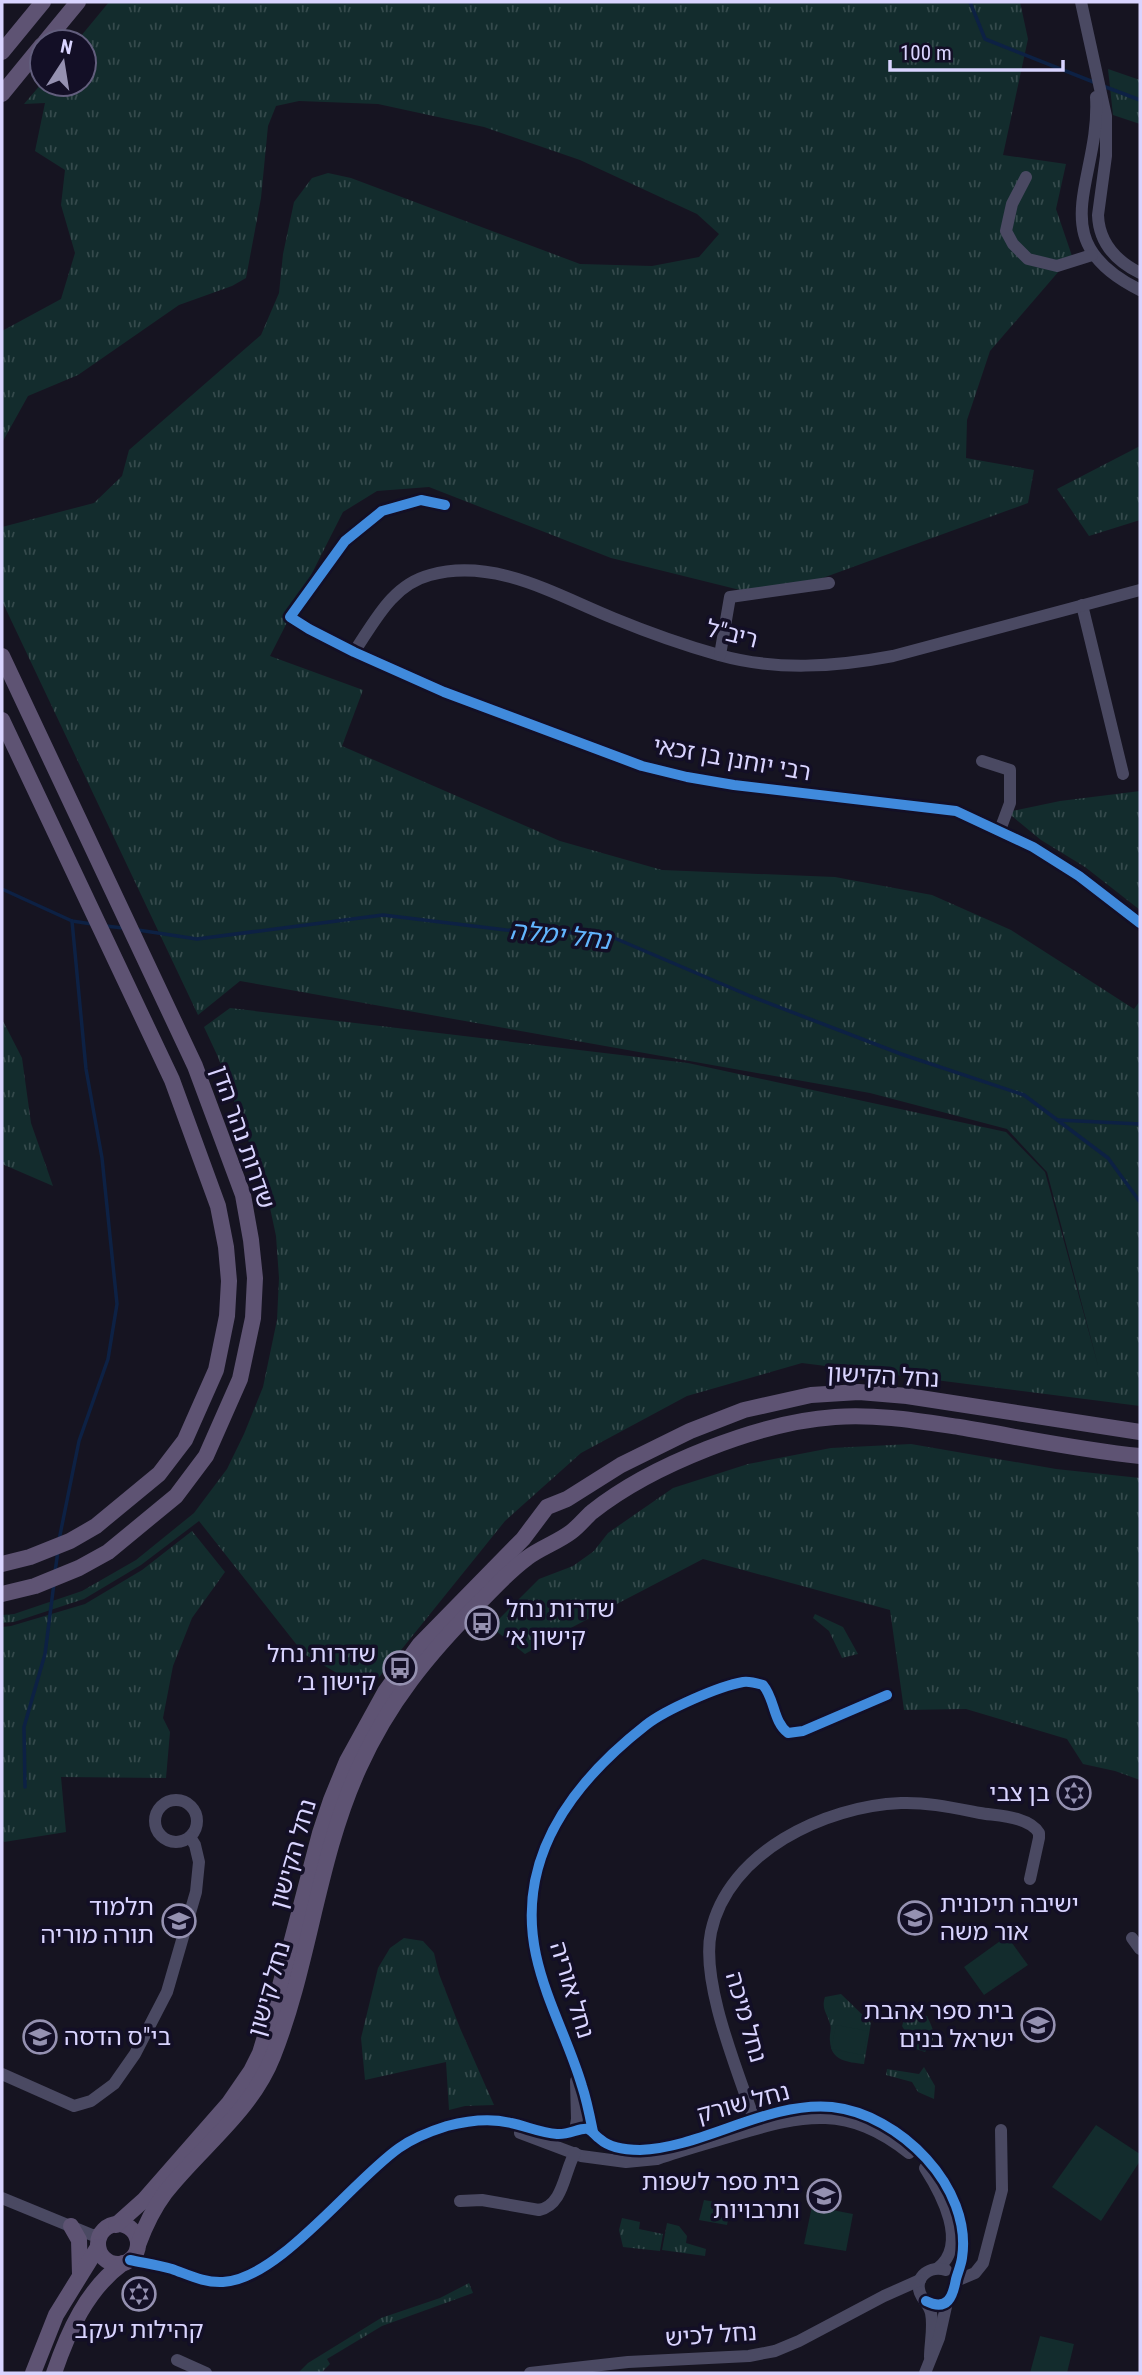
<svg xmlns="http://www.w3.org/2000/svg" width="1142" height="2375" viewBox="0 0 1142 2375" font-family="'Roboto Condensed','Noto Sans Hebrew',sans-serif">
<defs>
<pattern id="grass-tufts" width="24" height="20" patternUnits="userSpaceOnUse" patternTransform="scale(1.75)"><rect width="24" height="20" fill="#132c2d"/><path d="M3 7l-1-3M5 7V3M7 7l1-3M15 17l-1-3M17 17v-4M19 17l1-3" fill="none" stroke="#354a4c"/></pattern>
</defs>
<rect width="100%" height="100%" fill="#161421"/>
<g fill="url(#grass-tufts)">
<polygon points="109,2 1020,2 1028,39 1003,155 1066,164 1056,209 1072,256 990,351 967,420 966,458 1034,470 1028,503 809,583 752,593 611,558 429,487 377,491 343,512 270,656 363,690 342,746 560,841 662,870 835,877 932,895 1011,930 1134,1009 1140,1001 1140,1406 802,1363 687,1396 581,1453 505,1521 368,1691 304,1654 199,1521 141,1565 84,1599 14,1622 2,1623 2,1615 14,1614 82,1591 136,1560 194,1513 227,1469 244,1434 263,1387 277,1320 279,1278 276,1236 266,1189 218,1057 204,1027 230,1008 688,1063 1006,1132 1045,1172 1099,1369 1047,1172 1007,1129 870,1093 240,981 198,1015 2,601 2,527 94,503 122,476 129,450 261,335 279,293 283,254 294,202 312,178 328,173 351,178 580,264 652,266 699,257 719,234 697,214 580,160 484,127 378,104 299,101 276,106 268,126 261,198 246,278 232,286 179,305 78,375 28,396 3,441 2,453 2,331 61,299 75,253 61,205 65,170 35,151 45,103 24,104 42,83 84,84 84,42 76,42"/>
<polygon points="1108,69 1140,80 1140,124 1113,115"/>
<polygon points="1140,446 1140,520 1089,536 1057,489"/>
<polygon points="1140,791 1140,910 1085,867 1041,840 1007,812 1060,801"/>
<polygon points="2,1019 22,1058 31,1123 53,1186 2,1164"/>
<polygon points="911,1444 1056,1469 1140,1478 1140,1780 1115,1771 1083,1764 1067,1739 966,1709 904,1710 890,1610 703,1559 565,1631 525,1654 491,1627 539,1579 573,1566 594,1551 608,1533 673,1488 748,1464 831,1448"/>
<polygon points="192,1531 225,1572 192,1618 173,1666 163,1718 170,1732 166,1778 61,1777 66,1832 4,1842 2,1838 2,1627 11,1626 85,1604 142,1570"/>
<polygon points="815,1614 843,1627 858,1654 842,1658 829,1631 813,1618"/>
<polygon points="404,1938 423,1941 434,1953 439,1974 460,2028 494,2105 465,2106 449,2110 446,2062 365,2080 361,2038 378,1968 390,1948"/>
<path d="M841,1994l30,29 -7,41c-17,-2 -33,-3 -34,-23 -1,-6 2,-12 0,-17 -3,-11 -9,-15 -5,-27z"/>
<path d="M905,2016h22c8,17 10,21 -2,36l-9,-3 -14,-23z"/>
<polygon points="924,2067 935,2086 934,2099 918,2092 912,2082 886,2075 887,2069 919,2074"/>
<polygon points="704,2200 731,2205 727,2225 699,2220"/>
<polygon points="622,2218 640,2222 639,2229 663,2234 660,2251 623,2247 619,2230"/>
<polygon points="667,2223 679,2226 687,2236 686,2243 706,2249 705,2256 662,2250"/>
<polygon points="469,2283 473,2293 382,2326 327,2359 330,2364 321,2373 298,2373 308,2363 381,2318 440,2298"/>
</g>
<g fill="#132c2d">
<polygon points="1007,1936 1028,1965 984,1995 964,1967"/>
<polygon points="836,2025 868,2031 863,2055 831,2049"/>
<polygon points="1096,2125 1140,2154 1140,2161 1101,2221 1052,2187"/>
<polygon points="812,2206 853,2214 846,2251 804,2244"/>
<polygon points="1040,2336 1074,2344 1067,2373 1030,2373"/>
</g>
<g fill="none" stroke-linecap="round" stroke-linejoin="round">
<g stroke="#0d2144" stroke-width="3.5">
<polyline points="970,2 985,39 1096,83"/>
<polyline points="1103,86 1140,100"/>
<polyline points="2,889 72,921 92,924"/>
<polyline points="106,926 123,928"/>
<polyline points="138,930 197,939 383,915 506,930 605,934 750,996 901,1054 1024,1095 1108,1158 1140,1202"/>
<polyline points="1058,1120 1140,1124"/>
<polyline points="59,1540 79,1441 108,1359 117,1304 102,1158 86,1069 72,921"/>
<polyline points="55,1572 58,1551"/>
<polyline points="25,1787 24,1727 45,1654 54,1583"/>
</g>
<g stroke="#4a4962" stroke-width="12">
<path d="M1081,2l25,114v40l-8,59c1,28 18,46 42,58"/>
<path d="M1096,97c5,84 -57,143 44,193"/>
<polyline points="1026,177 1012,204 1006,231 1013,244 1028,259 1057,266 1092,255"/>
<polyline points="445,505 421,500 382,511 345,541 290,617 309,629 354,652 444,692 642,766 687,777 734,785 956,811 1033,847 1079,876 1140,923"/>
<polyline points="1082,605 1123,774"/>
<path d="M354,652c21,-31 38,-67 76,-77 64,-18 126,20 183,43 34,14 70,27 106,37 57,16 116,12 174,1l247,-66"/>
<polyline points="720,655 730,597 829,583"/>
<polyline points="982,761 1010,770 1010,803 1000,830"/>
<circle cx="176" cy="1821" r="21"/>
<polyline points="1132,1938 1140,1949"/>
<polyline points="2,2074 74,2106 91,2101 114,2084 135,2054 167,1992 196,1892 199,1862 195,1845 190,1837"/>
<path d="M757,2128c-17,-52 -57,-144 -46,-196 17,-80 114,-126 190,-129 26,-1 53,5 79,10 17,3 49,3 59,20v5l-9,41"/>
<polyline points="575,2131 577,2119 576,2081"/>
<path d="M593,2132c-3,-15 -6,-31 -11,-46 -13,-44 -36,-85 -46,-131 -21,-98 37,-173 110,-230 19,-15 73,-39 97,-43 7,-1 13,1 20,3 12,14 10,37 25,48l15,-2 84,-36"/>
<path d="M520,2133l61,23 45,6 31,-3c26,-9 52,-16 78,-24 70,-21 113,-30 174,18"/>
<path d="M925,2168c16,25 44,76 13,100"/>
<polyline points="2,2198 92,2235 100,2235"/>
<path d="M460,2201l22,-1 57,10c25,-5 25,-39 36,-57"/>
<path d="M130,2260c14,3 28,5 42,9 17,6 32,14 51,13 55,-2 129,-101 176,-134 14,-10 32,-17 48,-22 19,-5 44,-8 64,-3 15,3 30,10 46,11 12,1 24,-7 31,-5 5,2 7,7 12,10 10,9 27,11 40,11 63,-2 127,-49 192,-43 67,7 141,80 130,151 -1,7 -4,14 -6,21 -3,17 -8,33 -30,22"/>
<polyline points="956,2281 975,2273 983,2263 1002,2190 1001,2130"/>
<path d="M930,2357c0,-14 4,-30 1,-44 -2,-9 -8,-12 -11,-20 -6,-17 11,-28 26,-23"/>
<polyline points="177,2360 206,2373"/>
<polyline points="530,2373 628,2362 749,2356 775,2351 799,2341 884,2296 920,2280"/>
<polyline points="925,2373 939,2338 947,2302"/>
</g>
<g stroke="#5e5373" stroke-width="16">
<polyline points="45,42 78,2"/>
<polyline points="2,52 43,2"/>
<polyline points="2,94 42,45"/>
<polyline points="2,656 195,1066 243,1195 251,1240 255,1278 253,1318 240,1379 206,1456 176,1496 108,1552 79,1568 35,1586 2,1594"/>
<polyline points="2,720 172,1080 218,1206 226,1247 229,1281 227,1316 216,1370 185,1440 159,1474 96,1526 70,1541 30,1557 2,1564"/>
<circle cx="118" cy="2244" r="20"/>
<polyline points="116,2225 144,2200 229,2103 251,2071 260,2053 276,2001 320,1833 331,1800 347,1761 385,1692 420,1644 523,1539 547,1507 567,1499 621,1465 690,1431 744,1410 811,1395 859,1392 907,1396 1140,1432"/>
<polyline points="71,2226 79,2240 80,2274"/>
<path d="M138,2245c7,-19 15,-36 27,-52 36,-46 86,-81 108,-137 37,-93 44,-196 86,-288 29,-65 70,-115 120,-165 15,-15 30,-32 48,-45 13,-10 31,-16 44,-26 8,-6 14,-14 21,-20 59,-47 168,-90 243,-95 42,-3 83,4 124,10 60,10 121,23 181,29"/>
<polyline points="33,2373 56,2315 98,2247"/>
<path d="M54,2373c14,-41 33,-84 69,-110"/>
</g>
<defs>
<g id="cycleway">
<polyline points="445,505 421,500 382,511 345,541 290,617 309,629 354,652 444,692 642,766 687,777 734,785 956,811 1033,847 1079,876 1140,923"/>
<path d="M593,2132c-3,-15 -6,-31 -11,-46 -13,-44 -36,-85 -46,-131 -21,-98 37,-173 110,-230 19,-15 73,-39 97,-43 7,-1 13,1 20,3 12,14 10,37 25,48l15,-2 84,-36"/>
<path d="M130,2260c14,3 28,5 42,9 17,6 32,14 51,13 55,-2 129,-101 176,-134 14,-10 32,-17 48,-22 19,-5 44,-8 64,-3 15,3 30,10 46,11 12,1 24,-7 31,-5 5,2 7,7 12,10 10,9 27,11 40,11 63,-2 127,-49 192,-43 67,7 141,80 130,151 -1,7 -4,14 -6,21 -3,17 -8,33 -30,22"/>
</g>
</defs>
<use href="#cycleway" stroke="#130f26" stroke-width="15"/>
<use href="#cycleway" stroke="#408adc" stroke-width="10"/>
</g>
<defs>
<symbol id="bus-ring" viewBox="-11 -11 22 22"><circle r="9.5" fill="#130f26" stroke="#9591b1" stroke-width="1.5"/><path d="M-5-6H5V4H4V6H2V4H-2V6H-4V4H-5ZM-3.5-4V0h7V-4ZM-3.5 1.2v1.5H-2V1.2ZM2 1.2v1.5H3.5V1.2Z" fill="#9591b1"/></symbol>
<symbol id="synagogue-ring" viewBox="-11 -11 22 22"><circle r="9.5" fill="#130f26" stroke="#9591b1" stroke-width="1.5"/><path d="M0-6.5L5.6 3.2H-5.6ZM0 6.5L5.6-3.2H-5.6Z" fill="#9591b1"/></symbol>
<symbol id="school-ring" viewBox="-11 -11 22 22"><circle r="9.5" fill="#130f26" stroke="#9591b1" stroke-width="1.5"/><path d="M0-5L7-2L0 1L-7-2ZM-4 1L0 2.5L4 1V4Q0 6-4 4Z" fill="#9591b1"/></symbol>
</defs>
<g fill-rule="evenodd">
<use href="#bus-ring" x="463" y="1604" width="38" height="38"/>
<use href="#bus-ring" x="381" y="1649" width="38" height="38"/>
<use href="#synagogue-ring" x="1055" y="1774" width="38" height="38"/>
<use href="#school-ring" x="896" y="1899" width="38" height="38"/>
<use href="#school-ring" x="160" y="1902" width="38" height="38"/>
<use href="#school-ring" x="1019" y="2006" width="38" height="38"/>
<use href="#school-ring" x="21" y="2018" width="38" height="38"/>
<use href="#school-ring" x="805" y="2177" width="38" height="38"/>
<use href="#synagogue-ring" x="120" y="2275" width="38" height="38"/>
</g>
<g text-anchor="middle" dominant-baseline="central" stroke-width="7" stroke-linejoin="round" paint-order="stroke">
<g font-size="24" fill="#d9d4ff" stroke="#130f26">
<text transform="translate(732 634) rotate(14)">ריב"ל</text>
<text transform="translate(732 759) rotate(10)">רבי יוחנן בן זכאי</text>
<text transform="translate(243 1137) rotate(71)">שדרות נהר הדן</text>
<text transform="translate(883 1376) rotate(3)">נחל הקישון</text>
<text transform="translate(293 1854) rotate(-74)">נחל הקישון</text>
<text transform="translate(269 1989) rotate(-74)">נחל קישון</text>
<text transform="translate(572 1990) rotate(73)">נחל אוריה</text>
<text transform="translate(746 2017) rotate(74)">נחל מיכה</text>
<text transform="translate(743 2103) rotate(-15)">נחל שורק</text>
<text transform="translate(711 2335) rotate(-4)">נחל לכיש</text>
</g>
<g font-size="24" fill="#d9d4ff" stroke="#130f26" text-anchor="end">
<text x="506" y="1609" text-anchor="start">שדרות נחל<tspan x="506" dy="28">קישון א׳</tspan></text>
<text x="376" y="1654">שדרות נחל<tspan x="376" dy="28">קישון ב׳</tspan></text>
<text x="1050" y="1793">בן צבי</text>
<text x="940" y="1904" text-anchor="start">ישיבה תיכונית<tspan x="940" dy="28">אור משה</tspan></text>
<text x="154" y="1907">תלמוד<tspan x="154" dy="28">תורה מוריה</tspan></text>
<text x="1014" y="2011">בית ספר אהבת<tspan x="1014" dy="28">ישראל בנים</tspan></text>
<text x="64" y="2037" text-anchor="start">בי"ס הדסה</text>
<text x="800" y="2182">בית ספר לשפות<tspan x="800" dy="28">ותרבויות</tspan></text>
<text x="139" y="2330" text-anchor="middle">קהילות יעקב</text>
</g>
<g font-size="26" font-style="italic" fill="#62b6ff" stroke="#130f26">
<text transform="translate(560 935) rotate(6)">נחל ימלה</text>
</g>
</g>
<rect width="1142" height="2375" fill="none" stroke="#d9d4ff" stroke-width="7"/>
<g transform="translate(63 63) rotate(12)"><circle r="33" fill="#130f26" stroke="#625e7d" stroke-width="2"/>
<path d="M0-5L12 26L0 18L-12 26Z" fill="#9591b1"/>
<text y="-10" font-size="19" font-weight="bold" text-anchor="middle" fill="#d9d4ff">N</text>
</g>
<path d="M890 60v10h173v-10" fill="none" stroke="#d9d4ff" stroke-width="3.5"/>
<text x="900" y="60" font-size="21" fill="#d9d4ff" stroke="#130f26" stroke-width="5" paint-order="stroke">100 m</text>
</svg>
